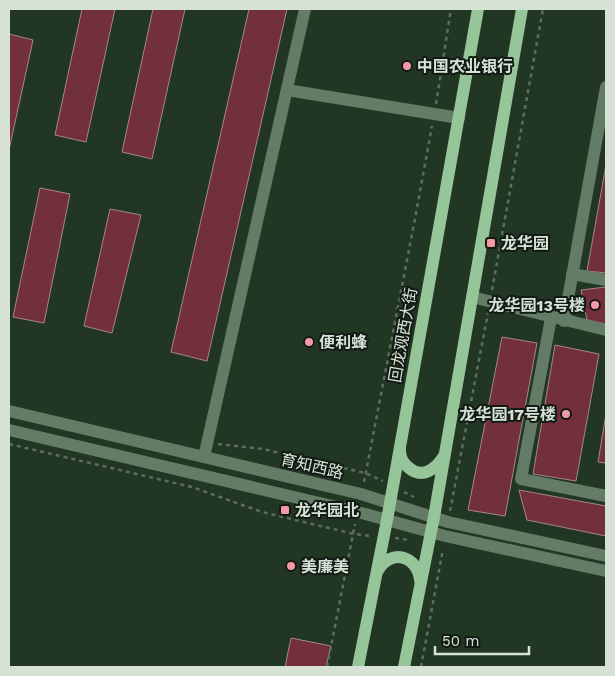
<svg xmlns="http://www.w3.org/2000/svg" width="615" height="676" viewBox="0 0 615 676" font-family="'Work Sans','Noto Sans SC',sans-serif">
<rect width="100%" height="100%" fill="#223624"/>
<g fill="#722f3c" stroke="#a7868a">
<polygon points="82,9 115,9 86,142 55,135"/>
<polygon points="153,9 185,9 152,159 122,152"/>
<polygon points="249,9 287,9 207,361 171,352"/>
<polygon points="9,34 33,40 9,150"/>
<polygon points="606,165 606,273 587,271"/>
<polygon points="40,188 70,194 44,323 13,317"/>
<polygon points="110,209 141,215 112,333 84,326"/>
<polygon points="606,287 606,324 587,320 581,290"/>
<polygon points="502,337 537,343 505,516 468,510"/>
<polygon points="555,345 599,354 576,481 533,474"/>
<polygon points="606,414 606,463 598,462"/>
<polygon points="519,490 606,506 606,536 527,520"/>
<polygon points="291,638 331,646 326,667 285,667"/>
</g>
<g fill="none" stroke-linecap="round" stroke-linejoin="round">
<g stroke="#5d6e5e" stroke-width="2.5" stroke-dasharray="4 4" stroke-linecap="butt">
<polyline points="436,104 451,9"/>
<polyline points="492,290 543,9"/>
<polyline points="9,444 192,487 262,512 354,534 372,536"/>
<polyline points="218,444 263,449 365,473 383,481"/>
<polyline points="364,482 414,224 432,126"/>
<polyline points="404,492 414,497"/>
<polyline points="450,511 488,313"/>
<polyline points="395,538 409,540"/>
<polyline points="327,667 355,524"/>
<polyline points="421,667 443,549"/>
</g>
<g stroke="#647b65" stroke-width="12">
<polyline points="287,90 459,118"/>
<polyline points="572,274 606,280"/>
<polyline points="472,297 606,330"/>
<polyline points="551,318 521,479 606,496"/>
<polyline points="564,321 606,87"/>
<polyline points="9,411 361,494 448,522 606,556"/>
<polyline points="9,430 358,512 445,536 606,571"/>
<polyline points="204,457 305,9"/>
</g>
<g stroke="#95c599" stroke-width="12">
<path d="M400,450c0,7 3,13 8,17 14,13 28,2 36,-11"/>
<path d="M377,572c13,-25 41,-16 43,8"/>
<polyline points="358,667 387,520 478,9"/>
<polyline points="404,667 434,517 522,9"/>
</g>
</g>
<g fill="#f49aa7" stroke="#121b13" stroke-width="2">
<circle cx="407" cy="66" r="5"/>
<rect x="486" y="238" width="10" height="10" rx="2.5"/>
<circle cx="595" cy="305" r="5"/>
<circle cx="309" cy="342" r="5"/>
<circle cx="566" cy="414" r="5"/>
<rect x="280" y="505" width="10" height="10" rx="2.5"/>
<circle cx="291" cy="566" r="5"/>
</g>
<g text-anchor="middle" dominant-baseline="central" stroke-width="4" stroke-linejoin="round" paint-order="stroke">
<g font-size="16" font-weight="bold" fill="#d6e2d6" stroke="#121b13" text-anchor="start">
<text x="417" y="66">中国农业银行</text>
<text x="501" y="243">龙华园</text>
<text x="585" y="305" text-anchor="end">龙华园13号楼</text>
<text x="319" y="342">便利蜂</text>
<text x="556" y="414" text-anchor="end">龙华园17号楼</text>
<text x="295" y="510">龙华园北</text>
<text x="301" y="566">美廉美</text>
</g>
<g font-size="16" fill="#d6e2d6" stroke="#121b13">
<text transform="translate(403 335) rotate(-80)">回龙观西大街</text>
<text transform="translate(312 466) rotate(13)">育知西路</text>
</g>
</g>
<rect width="615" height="676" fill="none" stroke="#d6e2d6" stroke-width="20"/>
<path d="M435 646v8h94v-8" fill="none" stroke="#d6e2d6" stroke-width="2.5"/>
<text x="442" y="646" font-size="15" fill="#d6e2d6" stroke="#121b13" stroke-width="4" paint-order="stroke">50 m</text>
</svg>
